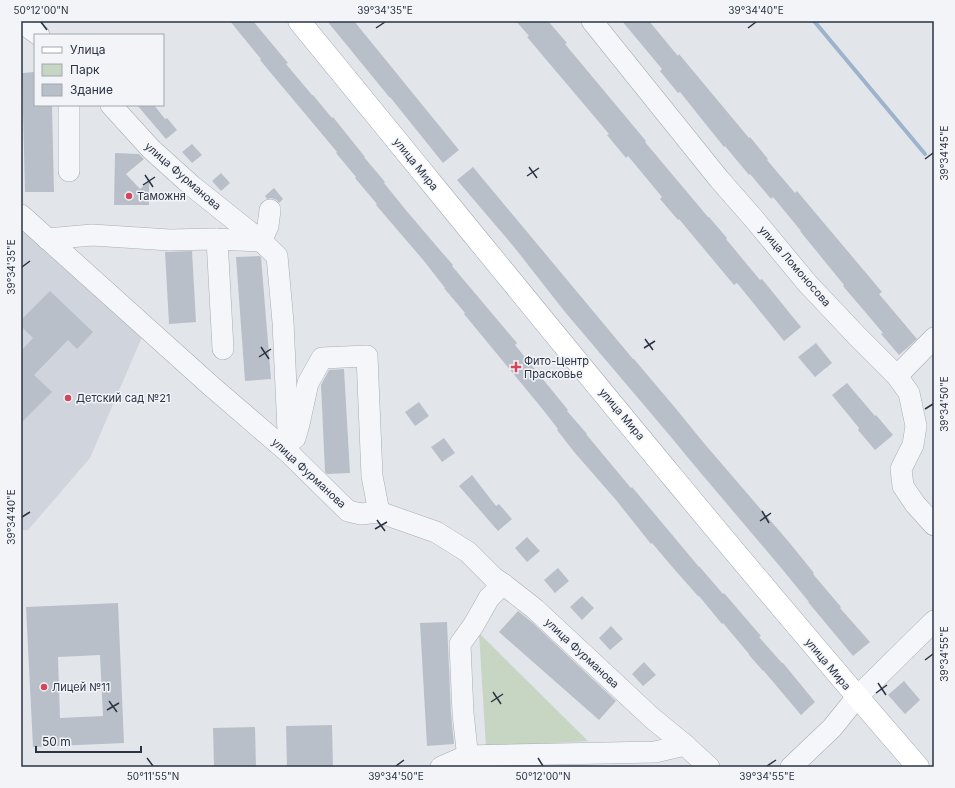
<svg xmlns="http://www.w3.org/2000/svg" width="955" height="788" viewBox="0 0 955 788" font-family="Inter,sans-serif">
<rect width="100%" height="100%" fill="#e2e6eb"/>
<polygon fill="#d0d5dd" points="21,228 142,337 90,458 28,530 21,530"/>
<polygon fill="#c7d5c3" points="479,633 588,741 486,747"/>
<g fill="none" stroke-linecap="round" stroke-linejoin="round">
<polyline stroke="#9db3cb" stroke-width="4" points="814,21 925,154"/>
</g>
<g fill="#b9bfc8" fill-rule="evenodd">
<polygon points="230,21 253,21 288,63 286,64 312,95 313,95 332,118 333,117 365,157 364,157 385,182 384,183 405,209 439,249 453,265 452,266 474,292 517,343 515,345 568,410 567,411 587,434 586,434 631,488 632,487 653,512 699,567 699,566 723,594 724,593 761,636 759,637 782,663 783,663 815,702 801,715 763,670 763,671 749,655 749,654 723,623 722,624 699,596 698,596 674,569 652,543 651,544 616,500 575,453 557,430 558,429 540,406 464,314 465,313 444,288 445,288 424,261 376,205 377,204 355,178 356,177 336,153 337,152 260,60 261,59 238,31"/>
<polygon points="327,21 354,21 459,150 443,163 390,97 390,98"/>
<polygon points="516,21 548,21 567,43 565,44 646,141 645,142 708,217 709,217 727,238 726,239 760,280 762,279 801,327 784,341 737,283 734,285 679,219 678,220 660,199 662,197 628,156 626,158 607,135 609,134 527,37 529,36"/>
<polygon points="622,21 649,21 678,56 679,54 749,138 750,137 768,159 767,160 795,193 797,191 882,292 879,294 917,339 906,349 899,355 881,334 883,333 843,286 844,285 800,231 801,231 773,197 771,199 750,174 749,175 725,146 724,147 680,92 678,93 660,71 662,69"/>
<polygon points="35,72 35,105 52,105 54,192 25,192 22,73"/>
<polygon points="137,105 154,105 165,119 167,118 177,130 166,139"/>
<polygon points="192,144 202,155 192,163 182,152"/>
<polygon points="115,153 139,154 144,159 126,174 140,189 149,181 149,205 114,205"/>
<polygon points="473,167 633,359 634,359 677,410 703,442 788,541 814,573 813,574 841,607 840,608 870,642 853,656 808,602 809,602 782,569 689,459 671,437 565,312 514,247 457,180"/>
<polygon points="221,173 230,183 221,191 212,181"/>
<polygon points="274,188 283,199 279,203 277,200 272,198 267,199 265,196"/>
<polygon points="192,251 196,322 169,324 165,252"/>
<polygon points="259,256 261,257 271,379 245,381 236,257"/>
<polygon points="50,291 93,332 77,349 68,340 34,375 52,392 21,423 21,351 33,338 21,326 21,320"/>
<polygon points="816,343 832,363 815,377 798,357"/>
<polygon points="344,369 350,473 327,474 325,472 321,385 329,370"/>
<polygon points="847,383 875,416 876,415 893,435 875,450 858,430 859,428 832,395"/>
<polygon points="419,402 429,416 415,426 405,412"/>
<polygon points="444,438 455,453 442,462 431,447"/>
<polygon points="472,475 496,506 499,504 512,519 498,531 459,486"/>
<polygon points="527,537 540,551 527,562 515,548"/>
<polygon points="558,568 569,581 555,593 544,580"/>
<polygon points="582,596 594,608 582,620 570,607"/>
<path d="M118,603l6,140 -91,4 -7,-140zM100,655l3,61 -43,2 -2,-61z"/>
<polygon points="518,611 533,623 616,701 599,720 499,632"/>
<polygon points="447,622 451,714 454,744 427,746 420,623"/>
<polygon points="611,626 623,639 610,650 599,638"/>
<polygon points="644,662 656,675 643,686 632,674"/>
<polygon points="904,681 920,700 905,714 888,695"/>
<polygon points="332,725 333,767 287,767 286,726"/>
<polygon points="255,727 256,767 214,767 213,728"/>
</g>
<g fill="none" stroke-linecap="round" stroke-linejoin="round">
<defs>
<g id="minor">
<polyline points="592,21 719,179 754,219 807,283 857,336 897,376 909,393 916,426 913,445 901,469 903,486 915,504 934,525"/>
<polyline points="21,22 39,35"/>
<polyline points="69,105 69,171"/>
<polyline points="111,105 151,149 192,186 261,241 268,226 270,210"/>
<polyline points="21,215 210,385 289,453 348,511 361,514 379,512 436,532 468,552 494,578 503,584 535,609 652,718 685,745 709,767"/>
<polyline points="47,239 92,235 170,240 212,239 261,241 277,256 283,322 289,453"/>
<polyline points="217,239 223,349"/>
<polyline points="897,376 934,338"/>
<polyline points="295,438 299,424 308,383 322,358 367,356 372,476 379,512"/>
<polyline points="503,584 489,598 473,626 460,644 463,713 467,750 466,756 655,752 685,745"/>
<polyline points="441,767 466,756"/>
<polyline points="791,767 832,728 857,697 934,621"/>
</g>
<path id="major" d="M299,21c205,250 407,502 619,746"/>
</defs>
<use href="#minor" stroke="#a7adb5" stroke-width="22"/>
<use href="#major" stroke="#a1aab7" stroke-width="23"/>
<use href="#minor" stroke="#f5f6f9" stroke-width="21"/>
<use href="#major" stroke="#fff" stroke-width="22"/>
</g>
<path fill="none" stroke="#2a3343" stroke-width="1.5" d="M41,22l6,8M376,28l9,-6M748,28l8,-6M925,159l8,-6M529,167l8,11M145,175l8,12M527,176l12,-8M143,185l12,-8M22,267l8,-6M645,339l8,11M261,347l8,12M644,348l11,-7M259,357l12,-8M925,409l8,-5M762,511l7,12M22,517l8,-5M377,520l8,11M760,521l11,-8M375,529l12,-7M925,660l8,-6M878,683l8,12M493,692l8,12M876,693l11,-8M109,701l8,11M491,702l12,-8M107,710l12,-7M147,758l6,8M538,758l5,8M396,766l8,-6M767,766l9,-6"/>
<g fill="#d1465a" stroke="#f2f4f8" stroke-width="1.5">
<circle cx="129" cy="196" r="4"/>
<path d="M514 361h4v4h4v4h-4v4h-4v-4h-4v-4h4z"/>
<circle cx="68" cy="398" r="4"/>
<circle cx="44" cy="687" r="4"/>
</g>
<g text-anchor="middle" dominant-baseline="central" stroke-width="3" stroke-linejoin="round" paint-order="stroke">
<g font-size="11" fill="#2a3343" stroke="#f2f4f8">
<text transform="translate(416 164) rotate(51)">улица Мира</text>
<text transform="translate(183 176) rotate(41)">улица Фурманова</text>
<text transform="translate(795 266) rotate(49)">улица Ломоносова</text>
<text transform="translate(622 414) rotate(50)">улица Мира</text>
<text transform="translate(309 473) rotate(43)">улица Фурманова</text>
<text transform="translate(582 653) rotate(43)">улица Фурманова</text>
<text transform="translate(828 664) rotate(50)">улица Мира</text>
</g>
<g font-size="11" fill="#2a3343" stroke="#f2f4f8" text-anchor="start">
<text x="137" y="196">Таможня</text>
<text x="524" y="361">Фито-Центр<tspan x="524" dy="13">Прасковье</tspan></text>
<text x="76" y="398">Детский сад №21</text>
<text x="52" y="687">Лицей №11</text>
</g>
</g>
<rect width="955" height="788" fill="none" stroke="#f2f4f8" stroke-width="44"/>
<rect x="34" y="34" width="130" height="72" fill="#f2f4f8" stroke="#a2a7b0"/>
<rect x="42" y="47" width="20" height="6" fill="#ffffff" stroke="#a2a7b0"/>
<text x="70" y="54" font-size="12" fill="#2a3343">Улица</text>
<rect x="42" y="64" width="20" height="12" fill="#c7d5c3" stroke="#a2a7b0"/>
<text x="70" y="74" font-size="12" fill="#2a3343">Парк</text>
<rect x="42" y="84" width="20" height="12" fill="#b9bfc8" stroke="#a2a7b0"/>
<text x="70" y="94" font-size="12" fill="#2a3343">Здание</text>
<path d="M36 746v6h105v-6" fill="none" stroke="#2a3343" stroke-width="2"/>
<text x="42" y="746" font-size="12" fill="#2a3343" stroke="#f2f4f8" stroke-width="3" paint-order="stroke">50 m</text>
<rect x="22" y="22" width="911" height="744" fill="none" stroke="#2a3343" stroke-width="1.5"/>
<g font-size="10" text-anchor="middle" fill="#2a3343">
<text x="41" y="14">50°12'00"N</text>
<text x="385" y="14">39°34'35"E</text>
<text x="756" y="14">39°34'40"E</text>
<text transform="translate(944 153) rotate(-90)" y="4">39°34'45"E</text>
<text transform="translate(11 267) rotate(-90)" y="4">39°34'35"E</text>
<text transform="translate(944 404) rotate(-90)" y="4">39°34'50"E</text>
<text transform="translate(11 517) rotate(-90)" y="4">39°34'40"E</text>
<text transform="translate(944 654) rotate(-90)" y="4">39°34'55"E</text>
<text x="153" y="780">50°11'55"N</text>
<text x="396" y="780">39°34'50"E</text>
<text x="543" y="780">50°12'00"N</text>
<text x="767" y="780">39°34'55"E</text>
</g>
</svg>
